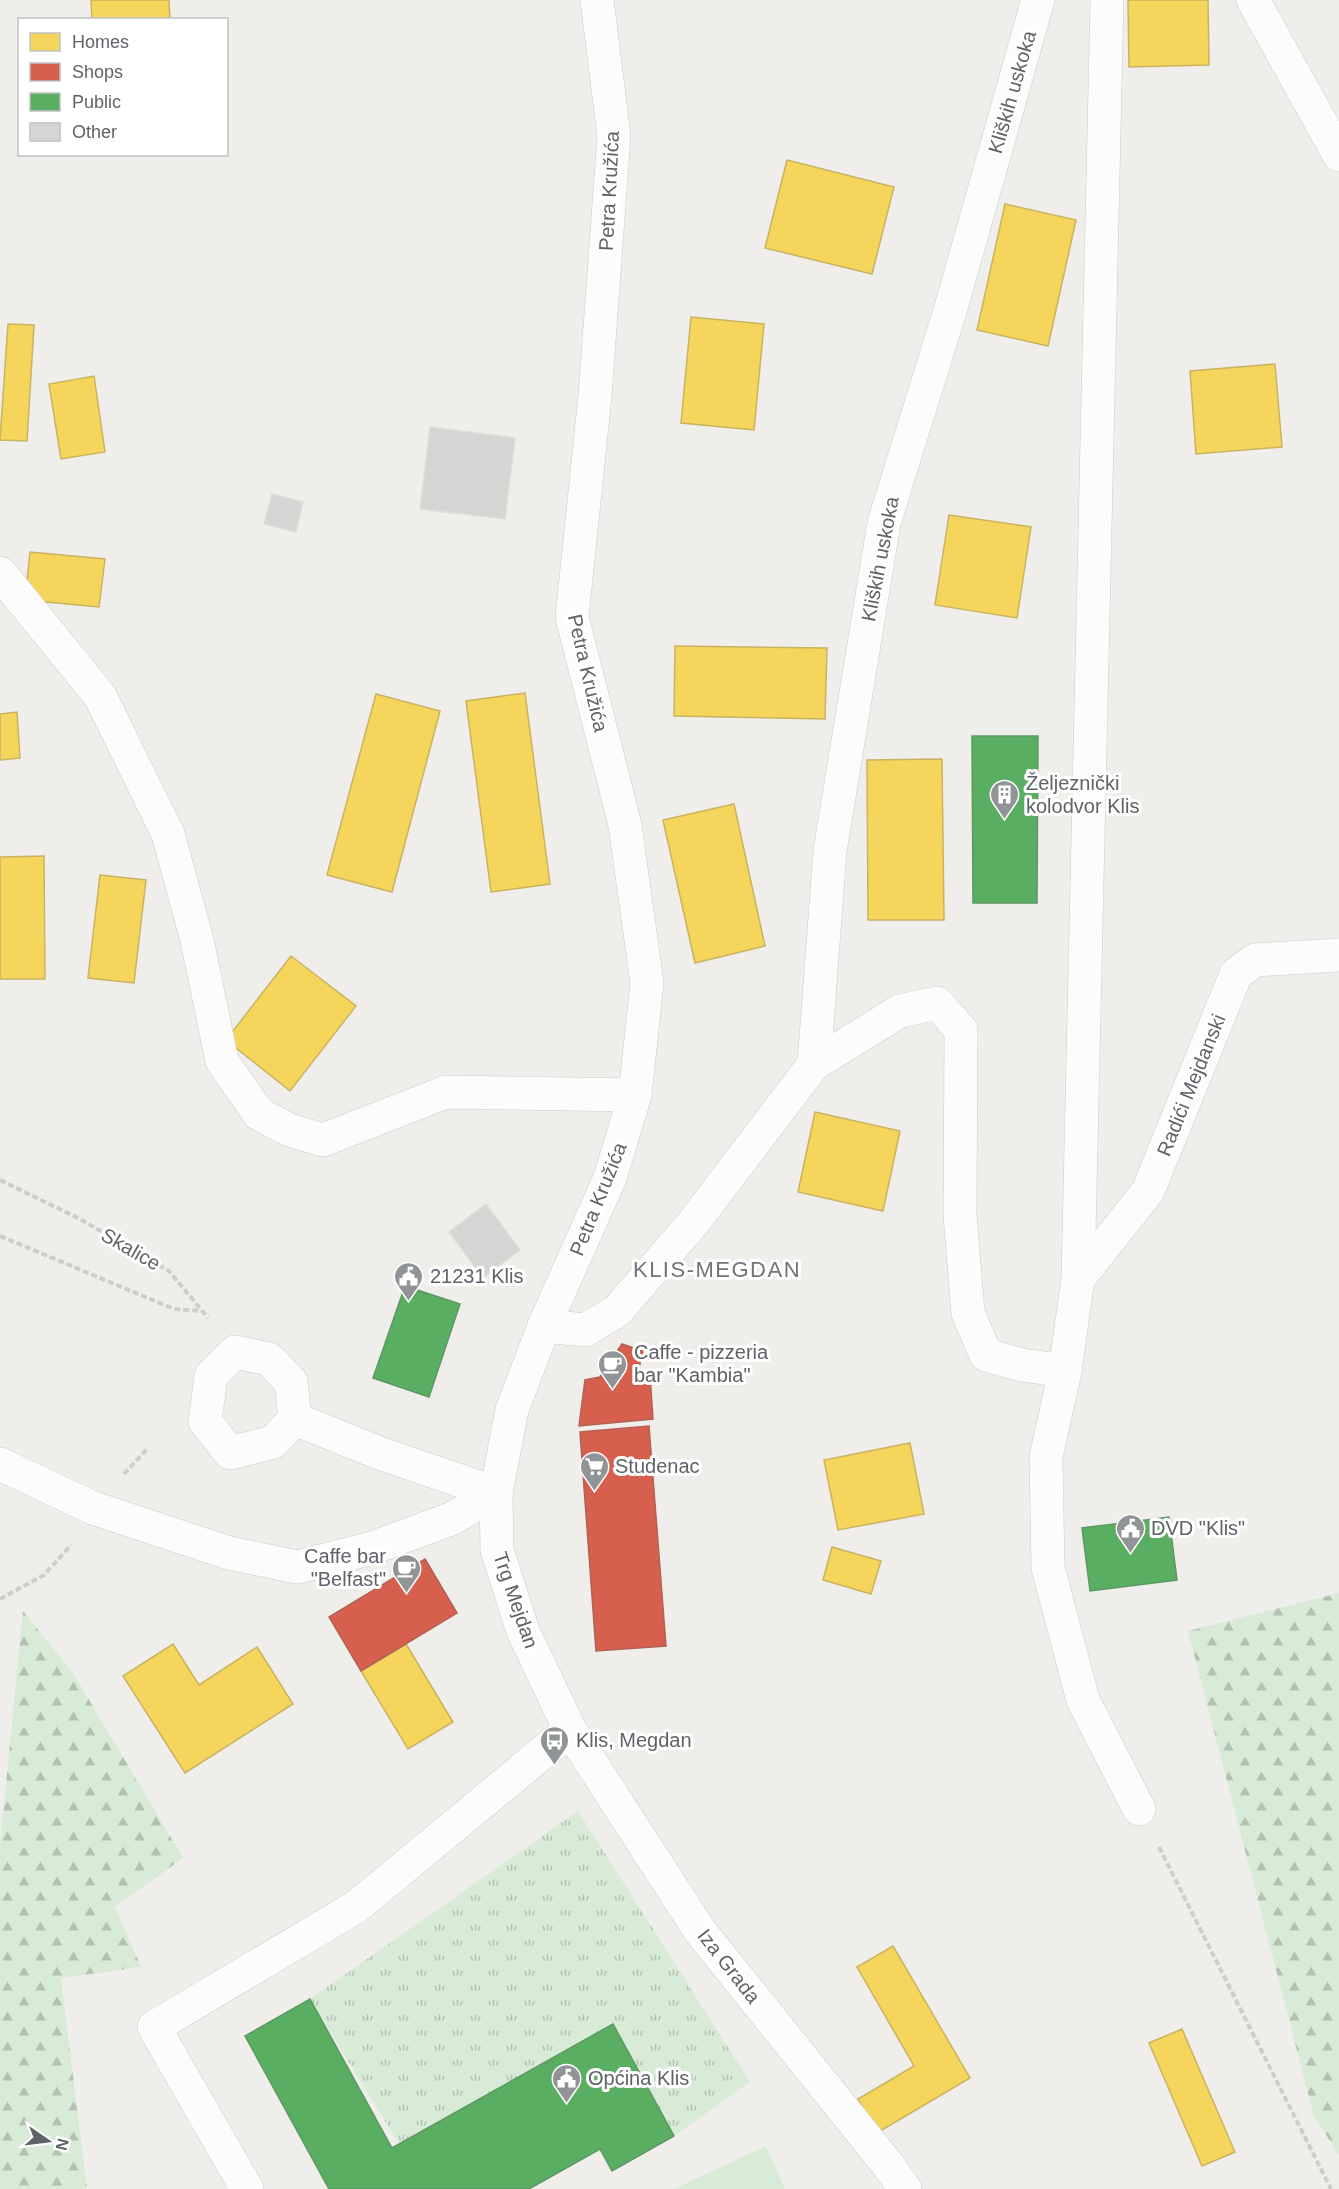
<svg xmlns="http://www.w3.org/2000/svg" width="1339" height="2189" viewBox="0 0 1339 2189" font-family="Arial,sans-serif">
<defs>
<pattern id="grass-tufts" width="24" height="20" patternUnits="userSpaceOnUse" patternTransform="scale(1.5)"><rect width="24" height="20" fill="#d8ebd6"/><path d="M3 7l-1-3M5 7V3M7 7l1-3M15 17l-1-3M17 17v-4M19 17l1-3" fill="none" stroke="#b2c2b1"/></pattern>
<pattern id="forest-firs" width="22" height="20" patternUnits="userSpaceOnUse" patternTransform="scale(1.5)"><rect width="22" height="20" fill="#d8ebd6"/><path d="M5 1l3.5 6h-7zM16 11l3.5 6h-7z" fill="#b2c2b1"/></pattern>
</defs>
<rect width="100%" height="100%" fill="#efeeea"/>
<polygon fill="url(#grass-tufts)" points="578,1811 750,2082 674,2136 612,2025 399,2144 310,1999"/>
<g fill="url(#forest-firs)">
<polygon points="1339,1593 1339,2155 1314,2116 1188,1631"/>
<polygon points="23,1611 73,1673 183,1858 115,1907 141,1967 61,1978 87,2189 0,2189 0,1845"/>
</g>
<polygon fill="#d8ebd6" points="766,2146 785,2189 674,2189"/>
<g fill="#f6d55c" stroke="#c9b360" stroke-width="1.5">
<polygon points="91,0 169,0 170,20 92,20"/>
<polygon points="1128,0 1208,0 1209,65 1129,67"/>
<polygon points="787,160 894,187 872,274 765,248"/>
<polygon points="1005,204 1076,220 1048,346 977,330"/>
<polygon points="691,317 764,324 754,430 681,423"/>
<polygon points="8,324 34,325 27,441 0,440"/>
<polygon points="1275,364 1282,447 1196,454 1190,371"/>
<polygon points="94,376 105,452 61,459 49,384"/>
<polygon points="949,515 1031,527 1017,618 935,605"/>
<polygon points="30,552 105,559 99,607 25,600"/>
<polygon points="675,646 827,648 825,719 674,716"/>
<polygon points="525,693 550,884 491,892 466,701"/>
<polygon points="376,694 440,711 392,892 327,875"/>
<polygon points="17,712 20,758 0,760 0,714"/>
<polygon points="942,759 944,920 868,920 867,760"/>
<polygon points="734,804 765,946 695,963 663,820"/>
<polygon points="44,856 45,979 0,979 0,857"/>
<polygon points="100,875 146,880 134,983 88,978"/>
<polygon points="291,956 356,1006 290,1091 226,1040"/>
<polygon points="815,1112 900,1131 883,1211 798,1192"/>
<polygon points="910,1443 924,1514 838,1530 824,1460"/>
<polygon points="832,1547 881,1561 871,1594 823,1580"/>
<polygon points="173,1644 199,1685 257,1647 293,1704 185,1773 123,1676"/>
<polygon points="406,1644 453,1722 408,1749 361,1671"/>
<polygon points="893,1946 970,2078 877,2133 858,2099 914,2066 857,1967"/>
<polygon points="1182,2029 1235,2152 1202,2166 1149,2043"/>
</g>
<g fill="#d6604d" stroke="#b26155" stroke-width="1.5">
<polygon points="622,1344 643,1351 637,1376 650,1375 653,1419 579,1426 585,1380 600,1377"/>
<polygon points="649,1426 666,1646 596,1651 580,1432"/>
<polygon points="425,1559 457,1613 361,1671 329,1617"/>
</g>
<g fill="#5aae61" stroke="#5c9863" stroke-width="1.5">
<polygon points="972,736 1038,736 1037,903 973,903"/>
<polygon points="405,1286 460,1304 429,1397 373,1378"/>
<polygon points="1169,1517 1177,1580 1090,1591 1082,1528"/>
<polygon points="310,1999 392,2148 613,2024 674,2136 612,2171 600,2149 529,2189 329,2189 245,2036"/>
</g>
<g fill="#d6d5d3" stroke="#deddd9" stroke-width="1.5">
<polygon points="430,427 515,438 505,519 420,509"/>
<polygon points="272,494 303,502 296,532 264,524"/>
<polygon points="486,1204 520,1250 483,1278 449,1232"/>
</g>
<g fill="none" stroke-linecap="round" stroke-linejoin="round">
<defs>
<g id="minor">
<polyline points="597,0 614,136 595,396 572,617 625,825 647,983 635,1095 610,1178 544,1326 512,1410 496,1493 497,1550 523,1631 570,1730 700,1931 888,2165 905,2189"/>
<polyline points="1107,0 1078,1279 1065,1371 1046,1457 1048,1568 1083,1700 1139,1809"/>
<polyline points="1253,0 1339,155"/>
<polyline points="0,573 100,696 168,834 197,940 222,1061 259,1114 289,1130 323,1140 446,1092 635,1095"/>
<polyline points="814,1064 830,851 884,523 950,311 1038,0"/>
<polyline points="1078,1279 1148,1191 1236,974 1255,960 1339,955"/>
<polyline points="544,1326 585,1330 617,1311 693,1223 814,1064 900,1011 937,1003 961,1030 960,1215 968,1313 986,1355 1022,1365 1065,1371"/>
<polyline points="295,1419 273,1442 230,1453 205,1421 211,1376 235,1352 269,1359 291,1382 295,1419 379,1453 496,1493"/>
<polyline points="0,1464 93,1508 229,1553 297,1567 372,1548 451,1519 496,1493"/>
<polyline points="247,2189 154,2027 356,1907 570,1730"/>
</g>
</defs>
<use href="#minor" stroke="#cbcccc" stroke-width="34"/>
<g stroke="#cacfcc" stroke-width="4" stroke-dasharray="6 3" stroke-linecap="butt">
<polyline points="0,1180 80,1219 169,1271 208,1318"/>
<polyline points="0,1236 174,1309 201,1311"/>
<polyline points="124,1474 148,1448"/>
<polyline points="0,1599 44,1575 71,1545"/>
<polyline points="1159,1847 1331,2189"/>
</g>
<use href="#minor" stroke="#fdfcfc" stroke-width="33"/>
</g>
<defs>
<symbol id="building-pin" viewBox="-11 -11 22 30"><path d="M0 17L-7.5 6A9.5 9.5 0 1 1 7.5 6Z" fill="#919496" stroke="#fff"/><path d="M-4-6H4V6H1V3H-1V6H-4ZM-2.5-4.3h1.7v1.8h-1.7ZM.8-4.3h1.7v1.8H.8ZM-2.5-1h1.7V.8h-1.7ZM.8-1h1.7V.8H.8Z" fill="#fff"/></symbol>
<symbol id="civic-pin" viewBox="-11 -11 22 30"><path d="M0 17L-7.5 6A9.5 9.5 0 1 1 7.5 6Z" fill="#919496" stroke="#fff"/><path d="M-.6-6.5H3V-4.5H.6V-3L4-1V1h2V6H-6V1h2V-1L-.6-3ZM-1.2 2.5V6h2.4V2.5Z" fill="#fff"/></symbol>
<symbol id="cafe-pin" viewBox="-11 -11 22 30"><path d="M0 17L-7.5 6A9.5 9.5 0 1 1 7.5 6Z" fill="#919496" stroke="#fff"/><path d="M-5.5-4.5H6V0H3Q3 3.5 0 3.5H-2.5Q-5.5 3.5-5.5 0ZM3-3.2v2h1.7v-2ZM-6 4.5H4V6H-6Z" fill="#fff"/></symbol>
<symbol id="supermarket-pin" viewBox="-11 -11 22 30"><path d="M0 17L-7.5 6A9.5 9.5 0 1 1 7.5 6Z" fill="#919496" stroke="#fff"/><path d="M-6-5.5h2.5l.6 2H6L4.5 2H-2.5L-4.4-4H-6ZM-1.5 3.2a1.3 1.3 0 1 0 .1 0ZM3 3.2a1.3 1.3 0 1 0 .1 0Z" fill="#fff"/></symbol>
<symbol id="bus-pin" viewBox="-11 -11 22 30"><path d="M0 17L-7.5 6A9.5 9.5 0 1 1 7.5 6Z" fill="#919496" stroke="#fff"/><path d="M-5-6H5V4H4V6H2V4H-2V6H-4V4H-5ZM-3.5-4V0h7V-4ZM-3.5 1.2v1.5H-2V1.2ZM2 1.2v1.5H3.5V1.2Z" fill="#fff"/></symbol>
</defs>
<g fill-rule="evenodd">
<use href="#building-pin" x="988" y="778" width="33" height="45"/>
<use href="#civic-pin" x="392" y="1260" width="33" height="45"/>
<use href="#cafe-pin" x="596" y="1348" width="33" height="45"/>
<use href="#supermarket-pin" x="578" y="1450" width="33" height="45"/>
<use href="#civic-pin" x="1114" y="1512" width="33" height="45"/>
<use href="#cafe-pin" x="390" y="1552" width="33" height="45"/>
<use href="#bus-pin" x="538" y="1724" width="33" height="45"/>
<use href="#civic-pin" x="550" y="2062" width="33" height="45"/>
</g>
<g text-anchor="middle" dominant-baseline="central" stroke-width="6" stroke-linejoin="round" paint-order="stroke">
<g font-size="20" fill="#5f6368" stroke="#fff">
<text transform="translate(1012 92) rotate(-74)">Kliških uskoka</text>
<text transform="translate(609 191) rotate(-87)">Petra Kružića</text>
<text transform="translate(880 559) rotate(-79)">Kliških uskoka</text>
<text transform="translate(588 673) rotate(77)">Petra Kružića</text>
<text transform="translate(1191 1085) rotate(-68)">Radići Mejdanski</text>
<text transform="translate(598 1199) rotate(-68)">Petra Kružića</text>
<text transform="translate(131 1249) rotate(30)">Skalice</text>
<text transform="translate(516 1600) rotate(71)">Trg Mejdan</text>
<text transform="translate(729 1966) rotate(52)">Iza Grada</text>
</g>
<g font-size="20" fill="#5f6368" stroke="#fff" text-anchor="start">
<text x="1026" y="783">Željeznički<tspan x="1026" dy="23">kolodvor Klis</tspan></text>
<text x="430" y="1276">21231 Klis</text>
<text x="634" y="1352">Caffe - pizzeria<tspan x="634" dy="23">bar "Kambia"</tspan></text>
<text x="615" y="1466">Studenac</text>
<text x="1151" y="1528">DVD "Klis"</text>
<text x="386" y="1556" text-anchor="end">Caffe bar<tspan x="386" dy="23">"Belfast"</tspan></text>
<text x="576" y="1740">Klis, Megdan</text>
<text x="588" y="2078">Općina Klis</text>
</g>
<g font-size="22" letter-spacing="1.5" fill="#70757a" stroke="#fff">
<text x="717" y="1269">KLIS-MEGDAN</text>
</g>
</g>
<rect x="18" y="18" width="210" height="138" fill="#ffffff" stroke="#bfc1c3" stroke-width="1.5"/>
<rect x="30" y="33" width="30" height="18" fill="#f6d55c" stroke="#bfc1c3" stroke-width="1.5"/>
<text x="72" y="48" font-size="18" fill="#5f6368">Homes</text>
<rect x="30" y="63" width="30" height="18" fill="#d6604d" stroke="#bfc1c3" stroke-width="1.5"/>
<text x="72" y="78" font-size="18" fill="#5f6368">Shops</text>
<rect x="30" y="93" width="30" height="18" fill="#5aae61" stroke="#bfc1c3" stroke-width="1.5"/>
<text x="72" y="108" font-size="18" fill="#5f6368">Public</text>
<rect x="30" y="123" width="30" height="18" fill="#d6d5d3" stroke="#bfc1c3" stroke-width="1.5"/>
<text x="72" y="138" font-size="18" fill="#5f6368">Other</text>
<g transform="translate(48 2141) rotate(104)" stroke="#ffffff" stroke-width="4.5" paint-order="stroke">
<path d="M0-4.5L10 22L0 15L-10 22Z" fill="#5f6368"/>
<text y="-9" font-size="16" font-weight="bold" text-anchor="middle" fill="#5f6368">N</text>
</g>
</svg>
